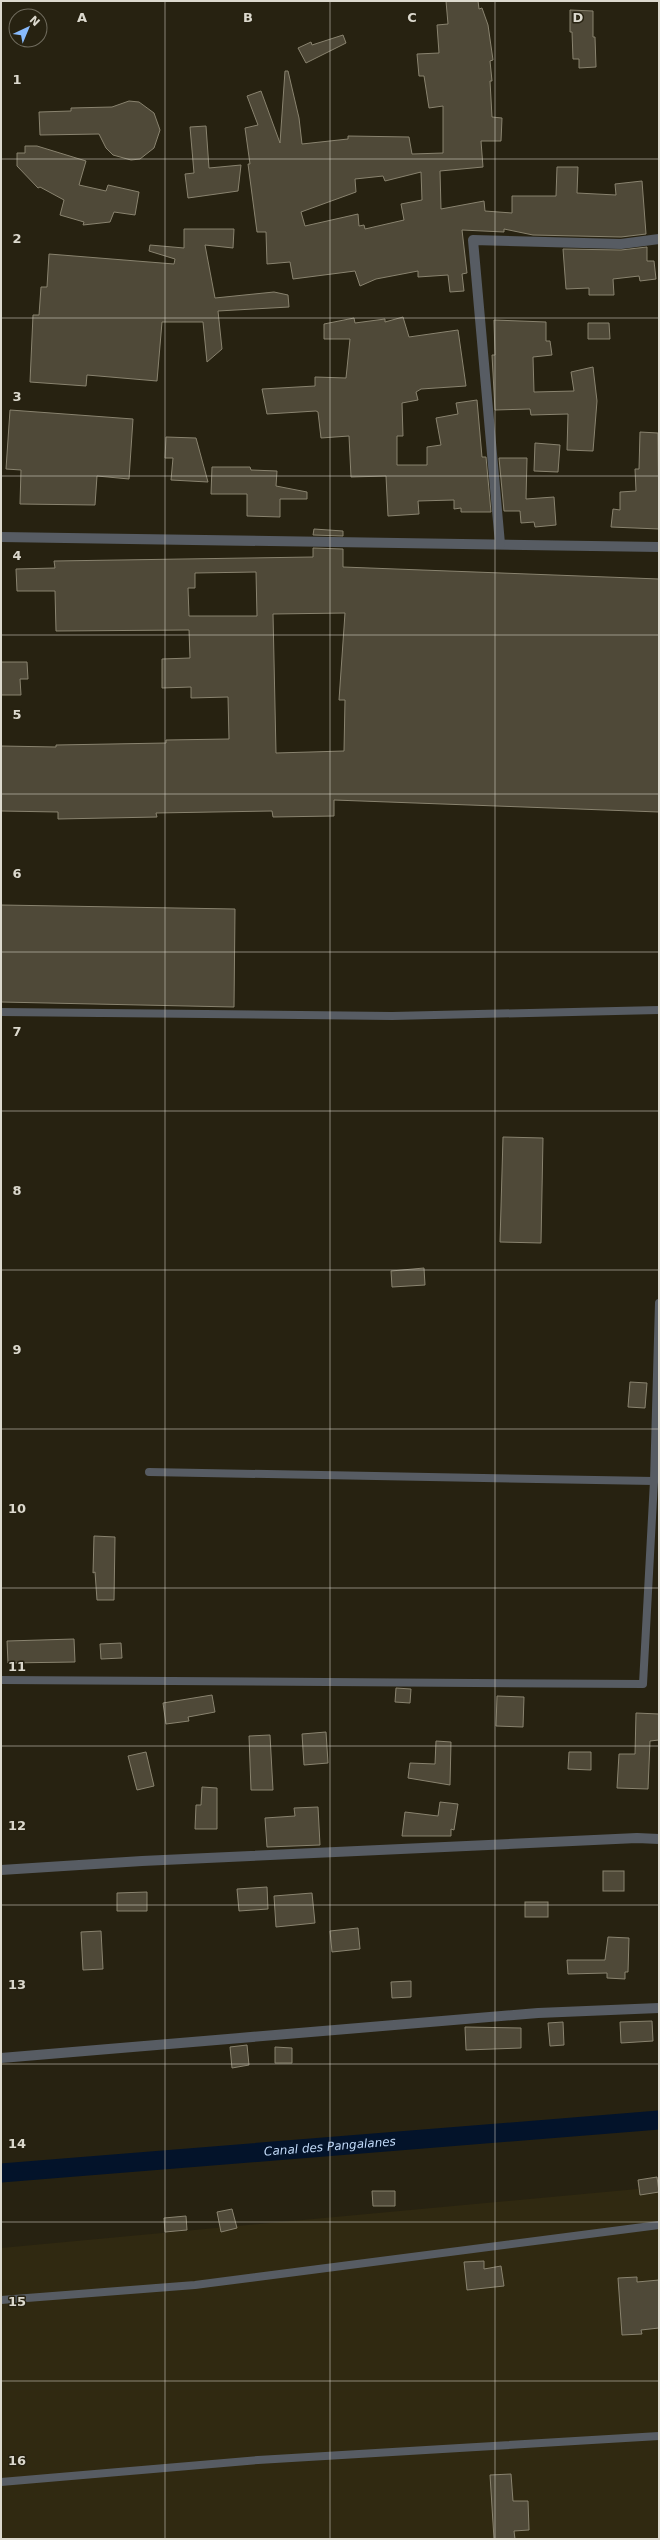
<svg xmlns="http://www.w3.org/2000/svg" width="660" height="2540" viewBox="0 0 660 2540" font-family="'DejaVu Sans',sans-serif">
<rect width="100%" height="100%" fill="#272211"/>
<polygon fill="#302911" points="659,2187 659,2539 1,2539 1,2248"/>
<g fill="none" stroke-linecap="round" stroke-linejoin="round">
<path stroke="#03132a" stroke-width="19" id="s1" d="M1,2173l658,-53"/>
</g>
<g fill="#4f4938" stroke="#89836f" fill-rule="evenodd">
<path d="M446,1h32l1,8 3,-1 6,17 5,35 -3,1 2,20h-2l2,36 10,1 -1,23h-20l2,26 -43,4 1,38 43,-8 1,10 27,2v-17h44l1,-29h21l-1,26 39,2 -1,-11 27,-3 4,53 -25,3 -88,-2 -29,-6v3l-42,-2 5,43 -5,1 2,17 -14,1 -2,-17 -30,2v-6l-42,8 -16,7 -5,-15 -62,8 -3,-17 -23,2 -1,-32h-9l-9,-68h2l-5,-36 13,-3 -11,-29 14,-5 19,52 5,-72h3l11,47 3,26 46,-5v-3l61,1 3,17 31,-1v-47l-14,2 -5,-32h-5l-2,-22 22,-1 -2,-28 11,-1zM421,172l1,28 -21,4 3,16 -39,9 -1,-4 -5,1 -1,-12 -53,12 -4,-14 55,-20 -1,-13 28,-3 2,5z"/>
<polygon points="570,10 593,11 593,37 595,37 596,67 579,68 579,59 573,59 572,32 570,32"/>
<polygon points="343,35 346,43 306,63 298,48 311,42 312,45"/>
<polygon points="129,101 139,102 154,113 160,130 154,148 140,159 131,160 113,155 106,148 99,134 40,135 39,112 71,111 71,108 112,107"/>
<polygon points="206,126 209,168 241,165 238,191 188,198 185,174 194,173 190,127"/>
<polygon points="25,146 37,146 86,161 79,185 106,191 108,185 139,192 135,215 114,212 110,222 83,225 84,222 60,215 64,200 40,187 38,188 17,166 17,153 25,153"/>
<polygon points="184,229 234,229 233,248 205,245 215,298 274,292 288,295 289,307 218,311 222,349 207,362 203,322 162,322 157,381 87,375 86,386 30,382 33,315 39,315 41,287 47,287 49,254 174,264 175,259 149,251 150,245 184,248"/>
<polygon points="647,247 647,261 654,261 656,279 640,281 639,276 613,279 614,295 589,295 589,288 566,289 563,249 621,250"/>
<polygon points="403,317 409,337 458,330 466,386 421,389 416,392 418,400 402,403 403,436 397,436 397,465 427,465 427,447 441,445 436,418 458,414 456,403 477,400 482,457 486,457 491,512 461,512 461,508 454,509 454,500 418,501 419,514 388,516 386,476 351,477 349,436 321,438 318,412 316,411 267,414 262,389 315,386 315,377 346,378 350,339 324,339 324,324 354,318 355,323 385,319 385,322"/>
<polygon points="494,320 546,322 546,341 550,341 552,355 533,357 534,392 574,391 571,372 593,367 597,401 593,451 567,450 568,414 531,415 530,409 495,410 492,355 495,355"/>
<polygon points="588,323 609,323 610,339 588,339"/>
<polygon points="10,410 133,419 129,479 97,476 95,505 20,504 21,470 6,469"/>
<polygon points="640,432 658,433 659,529 611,527 613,509 620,510 620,492 636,491 635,469 639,469"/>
<polygon points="166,437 196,438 208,482 171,480 173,458 165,458"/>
<polygon points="535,443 560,445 558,472 534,471"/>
<polygon points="499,458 527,458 526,499 554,497 556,525 535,527 534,522 521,523 520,511 504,511"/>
<polygon points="212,467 250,467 251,470 277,471 276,486 307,492 307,499 280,499 280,517 247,516 247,494 211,494"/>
<polygon points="314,529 343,531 343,536 313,535"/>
<path d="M313,548l30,1v18l316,12v233l-325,-12v16l-61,1 -1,-6 -116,2 1,4 -99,2v-7l-57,-1v-65l55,1v-2l110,-2v-3l63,-1 -1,-42 -37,1v-11l-29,1v-29l28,-1 -1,-28 -133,1 -1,-40h-38l-1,-22 39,-1 -1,-7 259,-4zM256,572l1,44h-68l-1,-28h7v-15zM345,613l-6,87h6l-1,51 -68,2 -3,-139z"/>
<polygon points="1,662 27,662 28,679 20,679 21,695 1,695"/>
<polygon points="1,905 235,909 234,1007 1,1002"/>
<polygon points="503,1137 543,1138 541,1243 500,1242"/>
<polygon points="424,1268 425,1285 392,1287 391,1271"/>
<polygon points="630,1382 647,1383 645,1408 628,1407"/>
<polygon points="94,1536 115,1537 114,1600 97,1600 95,1572 93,1573"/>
<polygon points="74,1639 75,1662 8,1663 7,1641"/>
<polygon points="121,1643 122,1658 101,1659 100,1644"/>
<polygon points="396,1688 411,1689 410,1703 395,1702"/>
<polygon points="212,1695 215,1712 188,1717 189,1721 166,1724 163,1703"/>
<polygon points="497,1696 524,1697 523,1727 496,1726"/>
<polygon points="636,1713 659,1714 659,1740 650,1741 648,1789 617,1788 619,1754 635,1754"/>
<polygon points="326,1732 328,1763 304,1765 302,1734"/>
<polygon points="270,1735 273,1790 251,1790 249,1736"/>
<polygon points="436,1741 451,1742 450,1785 408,1778 410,1763 435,1764"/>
<polygon points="146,1752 154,1786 137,1790 128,1756"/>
<polygon points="569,1752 591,1752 591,1770 568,1769"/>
<polygon points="202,1787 217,1788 217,1829 195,1829 196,1805 201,1805"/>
<polygon points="440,1802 458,1804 454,1830 451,1829 451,1836 402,1836 405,1812 438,1816"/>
<polygon points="318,1807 320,1845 267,1847 265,1818 295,1816 294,1808"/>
<rect x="603" y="1871" width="21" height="20"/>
<polygon points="267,1887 268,1909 239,1911 237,1889"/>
<polygon points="147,1892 147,1911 117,1911 117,1893"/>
<polygon points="312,1893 315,1923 276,1927 274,1896"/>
<rect x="525" y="1902" width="23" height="15"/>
<polygon points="358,1928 360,1949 332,1952 330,1931"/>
<polygon points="101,1931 103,1969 83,1970 81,1932"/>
<polygon points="608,1937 629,1938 628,1972 625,1972 625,1979 607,1978 607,1973 568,1974 567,1960 605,1960"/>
<polygon points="411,1981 411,1997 392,1998 391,1982"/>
<polygon points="652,2021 653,2041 621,2043 620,2022"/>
<polygon points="563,2022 564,2045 550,2046 548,2023"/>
<polygon points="465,2027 521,2028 521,2048 466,2050"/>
<polygon points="247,2045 249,2065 232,2068 230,2047"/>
<polygon points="275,2047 292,2048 292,2063 275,2063"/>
<polygon points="657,2177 659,2192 640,2195 638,2180"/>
<polygon points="372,2191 395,2191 395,2206 373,2206"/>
<polygon points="232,2209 237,2228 221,2232 217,2212"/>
<polygon points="186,2216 187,2230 165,2232 164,2218"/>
<polygon points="484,2261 484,2269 501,2266 504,2286 467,2290 464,2262"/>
<polygon points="637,2277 637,2282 659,2280 659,2328 641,2330 642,2334 622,2335 618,2278"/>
<polygon points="511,2474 513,2501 528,2501 529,2530 514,2531 515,2539 494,2539 490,2475"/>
</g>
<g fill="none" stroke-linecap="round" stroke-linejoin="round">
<g stroke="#575c63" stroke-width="8">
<polyline points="1,1012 392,1016 659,1010"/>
<polyline points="149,1472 654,1481"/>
<polyline points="1,1680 643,1684 654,1481 659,1303"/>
<polyline points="1,2300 195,2285 659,2225"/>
<polyline points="1,2482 258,2460 659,2436"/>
</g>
<g stroke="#575c63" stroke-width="10">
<polyline points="1,537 659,547"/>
<polyline points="500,544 473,240 621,244 659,239"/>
<polyline points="1,1870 142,1861 637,1838 659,1839"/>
<polyline points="1,2058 538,2013 659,2008"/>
</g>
</g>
<path fill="none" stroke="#dcd9ce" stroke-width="1" stroke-opacity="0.55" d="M165,1v2538M330,1v2538M495,1v2538M1,159h658M1,318h658M1,476h658M1,635h658M1,794h658M1,952h658M1,1111h658M1,1270h658M1,1429h658M1,1588h658M1,1746h658M1,1905h658M1,2064h658M1,2222h658M1,2381h658"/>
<g text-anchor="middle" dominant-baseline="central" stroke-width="3" stroke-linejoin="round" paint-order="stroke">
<g font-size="12" font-style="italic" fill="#c1d9f7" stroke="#272211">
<text stroke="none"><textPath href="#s1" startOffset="330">Canal des Pangalanes</textPath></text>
</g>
</g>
<g font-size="13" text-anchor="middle" font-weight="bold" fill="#dcd9ce" stroke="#272211" stroke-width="3" stroke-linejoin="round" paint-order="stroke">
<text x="82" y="22">A</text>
<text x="248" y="22">B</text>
<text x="412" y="22">C</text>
<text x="578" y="22">D</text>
<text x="17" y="84">1</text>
<text x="17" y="243">2</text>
<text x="17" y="401">3</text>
<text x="17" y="560">4</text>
<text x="17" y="719">5</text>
<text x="17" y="878">6</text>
<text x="17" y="1036">7</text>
<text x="17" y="1195">8</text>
<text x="17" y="1354">9</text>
<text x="17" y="1513">10</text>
<text x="17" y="1671">11</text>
<text x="17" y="1830">12</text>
<text x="17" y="1989">13</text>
<text x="17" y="2148">14</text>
<text x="17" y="2306">15</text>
<text x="17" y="2465">16</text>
</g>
<rect width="660" height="2540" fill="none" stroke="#dcd9ce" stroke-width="4"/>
<g transform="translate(28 28) rotate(44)"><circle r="19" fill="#272211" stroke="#6f6b5d"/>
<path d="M0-3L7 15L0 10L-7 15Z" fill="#88bafc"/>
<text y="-6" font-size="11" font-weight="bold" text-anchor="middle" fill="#dcd9ce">N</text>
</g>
</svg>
